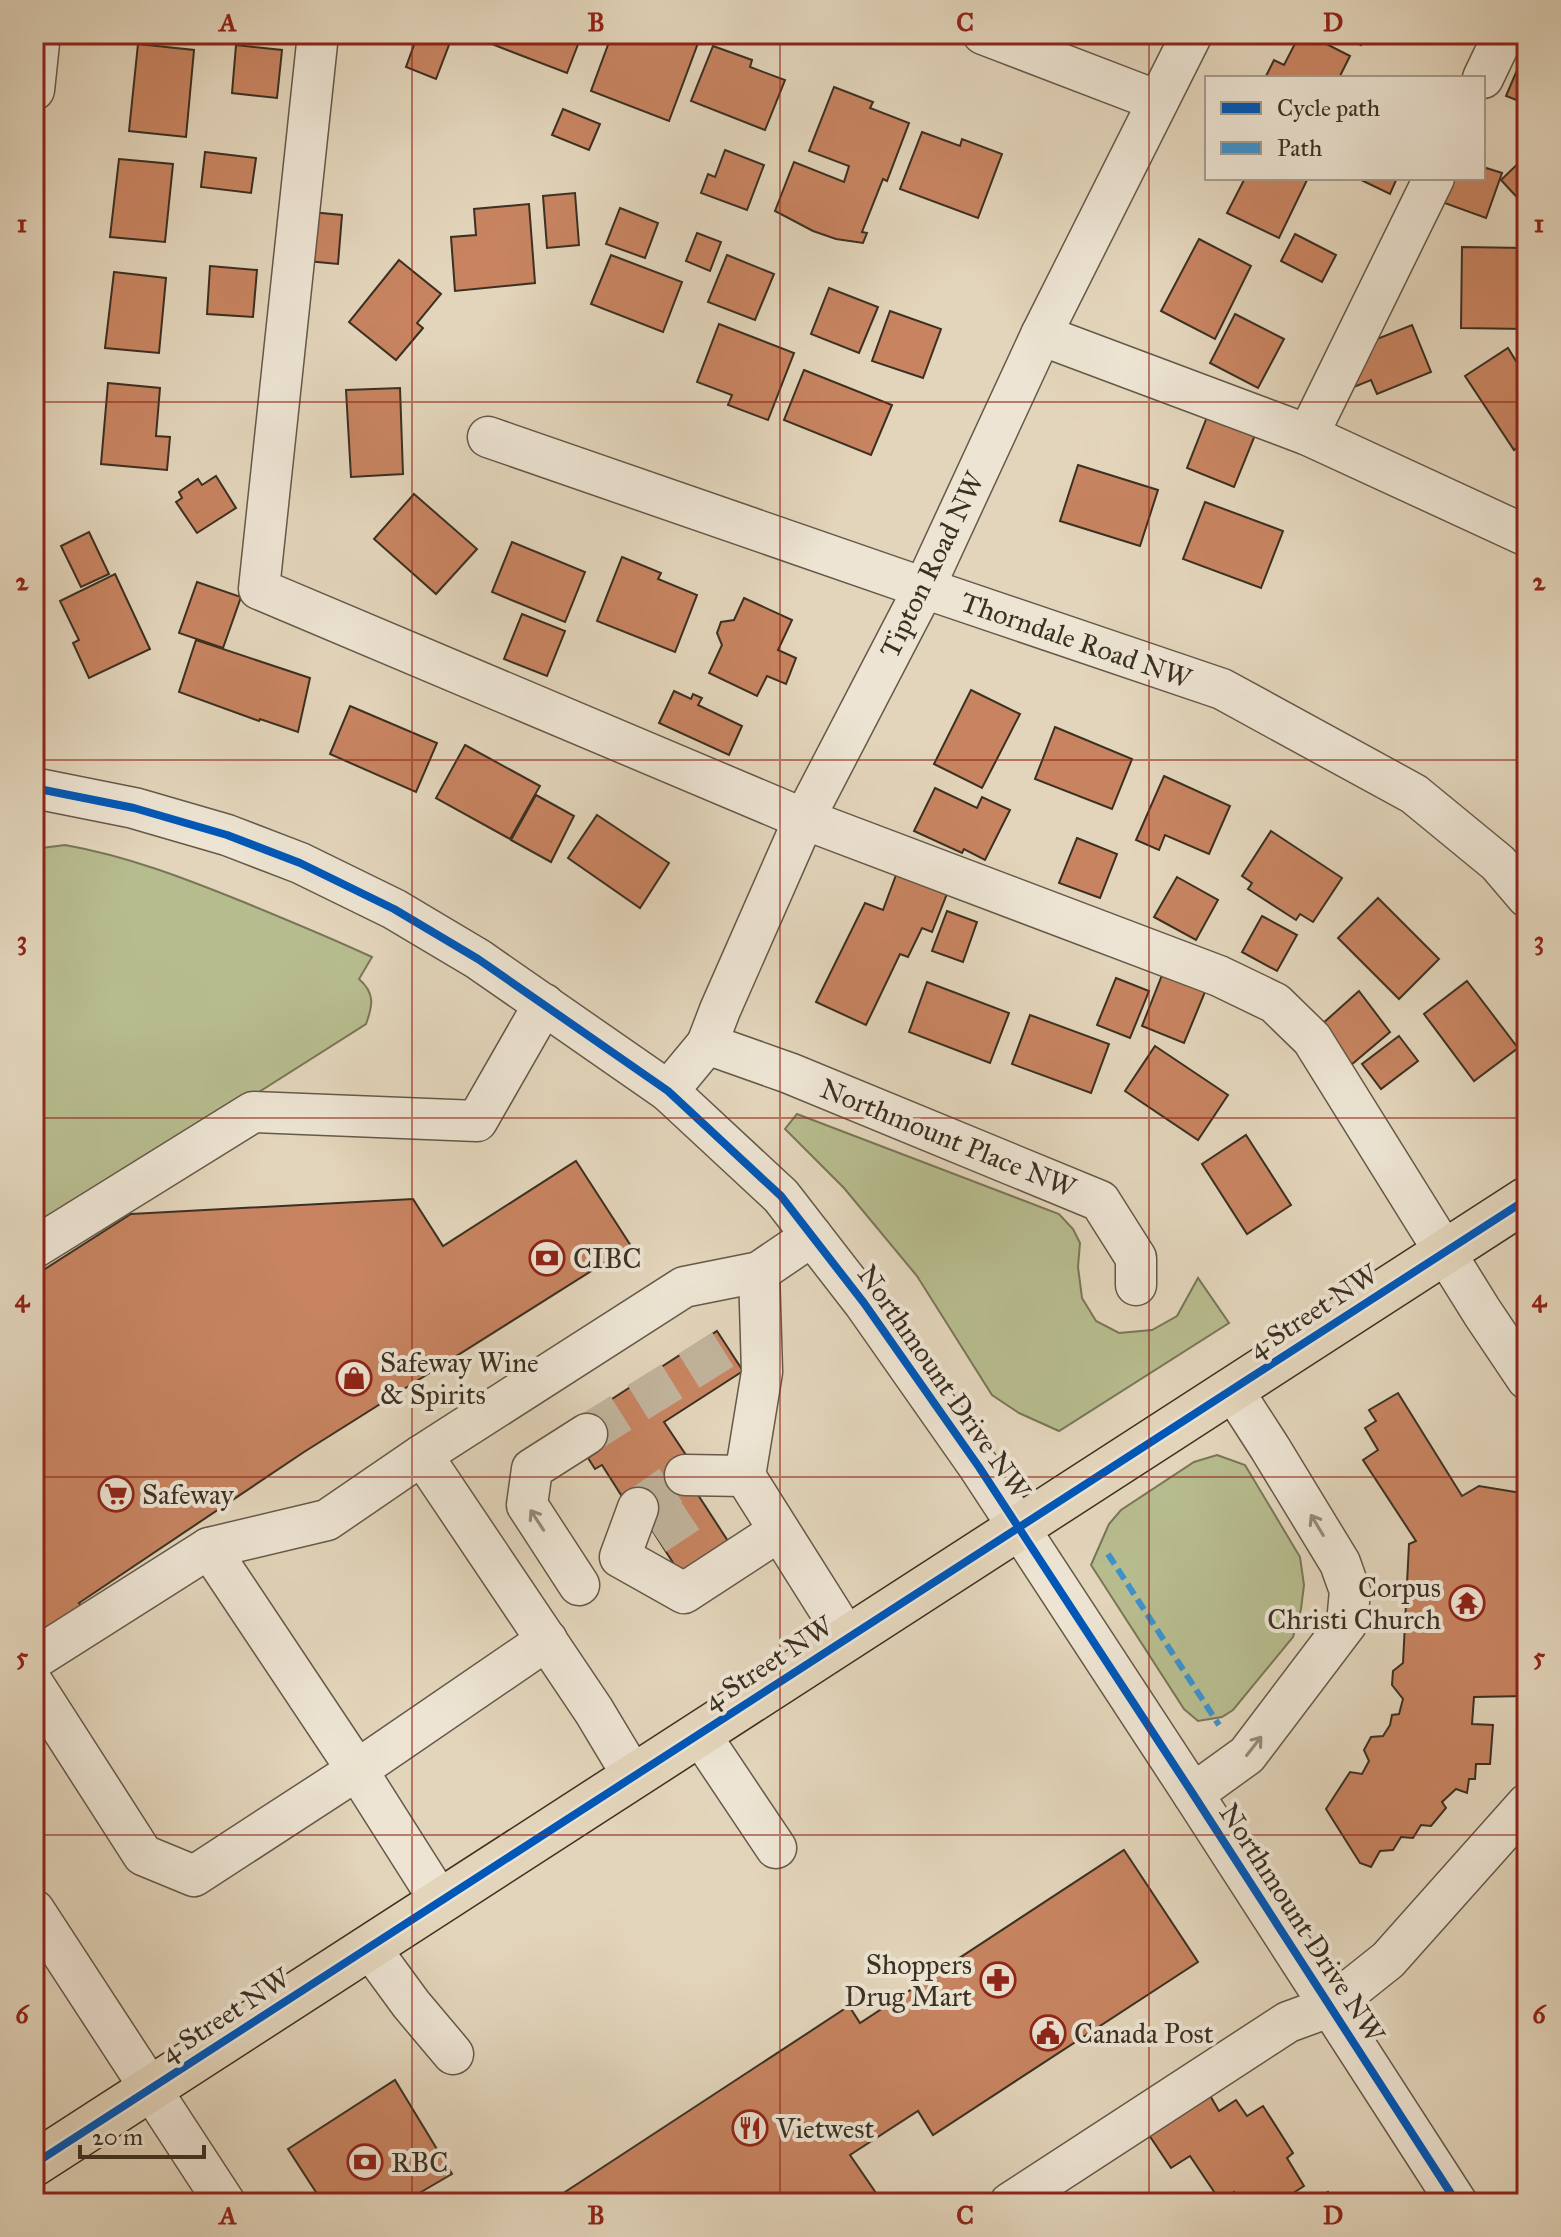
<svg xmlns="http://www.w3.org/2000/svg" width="1561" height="2237" viewBox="0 0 1561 2237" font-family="'IM FELL Great Primer',serif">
<rect width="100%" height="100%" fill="#e3d5bb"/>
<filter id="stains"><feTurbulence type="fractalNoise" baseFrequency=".0025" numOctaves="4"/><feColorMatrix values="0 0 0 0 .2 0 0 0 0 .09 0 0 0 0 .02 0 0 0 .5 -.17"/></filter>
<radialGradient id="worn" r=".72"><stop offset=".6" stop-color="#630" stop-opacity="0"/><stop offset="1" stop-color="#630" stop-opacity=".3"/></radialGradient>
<g fill="#b7bc8e" stroke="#797658" stroke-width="2">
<path d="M65,845c62,11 119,33 176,56 44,18 88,36 131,56l-13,22c16,14 14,26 7,45l-332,211v-386z"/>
<polygon points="797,1114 1059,1214 1073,1229 1080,1243 1078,1267 1082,1298 1096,1321 1119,1333 1152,1330 1177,1316 1198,1278 1229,1323 1059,1431 1019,1413 992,1395 917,1276 844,1188 785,1129"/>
<polygon points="1217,1455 1245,1465 1300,1557 1304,1585 1301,1609 1293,1637 1233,1710 1222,1717 1198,1721 1184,1709 1091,1565 1109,1524 1121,1510 1194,1462"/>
</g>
<g fill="#c88461" stroke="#3b3022" stroke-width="2">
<polygon points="238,34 279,34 278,42 238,37"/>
<polygon points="418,34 444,34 452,37 436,79 406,67"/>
<polygon points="492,34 582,34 567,73 489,43"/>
<polygon points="612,34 676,34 698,43 669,121 591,91"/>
<polygon points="1300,34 1307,34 1350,56 1339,78 1265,78 1274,60 1284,65"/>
<polygon points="1340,34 1366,34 1361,45"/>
<polygon points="138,44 194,50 186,137 129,131"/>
<polygon points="236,45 282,50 277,98 232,93"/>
<polygon points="713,46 752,60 750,67 785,80 765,130 691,101"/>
<polygon points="1520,63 1527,66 1527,104 1506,96"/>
<polygon points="834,87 873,102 870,108 909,123 887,181 883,179 862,232 867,233 863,243 836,239 813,231 775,211 794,162 844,182 849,166 809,151"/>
<polygon points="563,109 600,124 589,150 552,135"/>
<polygon points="922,132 960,146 962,139 1002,154 978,218 900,189"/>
<polygon points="725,150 764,165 747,210 701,193 708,174 715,177"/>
<polygon points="205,152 256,158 251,193 201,187"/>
<polygon points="1527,155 1527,208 1501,180"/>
<polygon points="119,159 173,164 165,242 110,237"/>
<polygon points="1483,167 1502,173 1486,218 1439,201 1447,178 1483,178"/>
<polygon points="1245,178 1308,178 1279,238 1227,213"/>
<polygon points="1357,178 1397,178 1390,194"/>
<polygon points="575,193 579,245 547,248 543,196"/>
<polygon points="529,204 535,283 455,291 451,237 476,235 474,209"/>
<polygon points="620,208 658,223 645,258 606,244"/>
<polygon points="311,212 342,215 338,264 307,261"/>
<polygon points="697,233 721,242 710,271 686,261"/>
<polygon points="1295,234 1336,255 1322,282 1281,261"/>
<polygon points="1199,239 1251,266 1215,339 1161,311"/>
<polygon points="1462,247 1527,248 1527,329 1461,328"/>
<polygon points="611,255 682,282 663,332 591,304"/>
<polygon points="727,255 774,274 755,320 708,302"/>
<polygon points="399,260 441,294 417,323 423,328 396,360 349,322"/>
<polygon points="210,266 257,270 253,317 207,314"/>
<polygon points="114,272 166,278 159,353 105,348"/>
<polygon points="829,288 878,307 859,353 811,334"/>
<polygon points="890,311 941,329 923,378 872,361"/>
<polygon points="1235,314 1284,339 1258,388 1210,363"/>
<polygon points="719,324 794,353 768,420 728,405 732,395 697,382"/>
<polygon points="1412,325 1431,372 1377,394 1371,380 1354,387 1347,369 1357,347"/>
<polygon points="1508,348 1524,374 1527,372 1527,441 1514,450 1465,376"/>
<polygon points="804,370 892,405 871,455 784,420"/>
<polygon points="108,383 160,388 156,436 170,437 167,470 101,464"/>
<polygon points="400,388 403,474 351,477 346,390"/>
<polygon points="1207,417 1255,435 1234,487 1187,468"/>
<polygon points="1078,465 1158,490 1140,546 1060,521"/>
<polygon points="216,476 236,508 197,533 176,502 182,498 179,492 198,479 202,485"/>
<polygon points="414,494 477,549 436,594 374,539"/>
<polygon points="1205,502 1283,531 1261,588 1183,559"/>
<polygon points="89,532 109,574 81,587 61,546"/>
<polygon points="512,542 585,572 565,622 492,592"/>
<polygon points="622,557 661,573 658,579 697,595 675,652 597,621"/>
<polygon points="115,574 150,649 89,678 73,643 79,640 60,601"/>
<polygon points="197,582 241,597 223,648 179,633"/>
<polygon points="744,598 792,620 778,650 796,658 786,684 767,676 757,696 709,673 722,645 717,633 721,622 734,620"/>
<polygon points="522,614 565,631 547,676 504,659"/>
<polygon points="196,640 310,678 298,732 260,719 259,721 179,692"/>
<polygon points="971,690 1020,714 982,788 934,764"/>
<polygon points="674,691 691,699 693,694 702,698 698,705 742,726 729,755 659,723"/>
<polygon points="350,706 437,743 416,792 330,754"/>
<polygon points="1055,727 1132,759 1112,809 1035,779"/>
<polygon points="465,745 540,786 510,839 436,798"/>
<polygon points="1164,776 1230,806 1209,854 1165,835 1159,850 1136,840"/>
<polygon points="935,788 977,808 982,797 1010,810 985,860 964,849 962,853 914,831"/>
<polygon points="536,795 574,816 551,862 511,840"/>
<polygon points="597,815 669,863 640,908 568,858"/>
<polygon points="1271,831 1342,878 1313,922 1300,914 1296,920 1248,889 1252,883 1242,876"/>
<polygon points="1077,838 1117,854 1100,898 1059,883"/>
<polygon points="899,867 950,886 932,932 922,928 908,957 900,954 866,1025 816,1002 865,903 883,910"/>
<polygon points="1177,877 1218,900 1196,940 1154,917"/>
<polygon points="1378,898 1439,959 1399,999 1338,938"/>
<polygon points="947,911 977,922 963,962 932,951"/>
<polygon points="1262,916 1297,935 1277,971 1242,952"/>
<polygon points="1164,970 1207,987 1184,1043 1142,1026"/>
<polygon points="1116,978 1149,991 1130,1038 1097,1025"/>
<polygon points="1467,981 1518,1048 1474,1081 1424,1014"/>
<polygon points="927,982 1009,1013 990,1063 909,1032"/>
<polygon points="1359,991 1390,1032 1351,1065 1321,1025"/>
<polygon points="1030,1015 1109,1044 1091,1093 1012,1064"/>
<polygon points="1399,1036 1418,1061 1381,1089 1362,1064"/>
<polygon points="1155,1046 1228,1095 1198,1140 1125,1091"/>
<polygon points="1246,1135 1291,1205 1247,1234 1202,1164"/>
<polygon points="576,1161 631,1246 304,1452 79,1603 87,1616 34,1651 34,1276 131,1214 413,1199 443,1246"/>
<polygon points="717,1331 743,1371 664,1422 688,1458 678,1464 737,1555 688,1586 629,1494 623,1498 602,1465 595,1469 588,1458 598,1451 578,1421"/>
<polygon points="1398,1393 1462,1496 1479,1486 1527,1494 1527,1696 1474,1697 1472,1724 1493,1725 1490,1764 1476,1764 1475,1779 1469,1779 1467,1793 1456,1789 1442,1802 1446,1808 1431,1826 1421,1825 1413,1838 1401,1837 1393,1850 1380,1851 1371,1867 1360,1863 1326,1809 1350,1772 1362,1774 1369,1761 1364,1750 1371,1737 1383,1736 1390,1725 1392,1715 1399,1714 1403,1699 1392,1685 1393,1671 1403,1663 1409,1544 1416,1541 1363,1460 1378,1450 1365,1428 1376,1421 1369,1410"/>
<polygon points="1124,1850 1198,1962 933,2135 918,2111 850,2155 876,2193 860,2203 788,2203 782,2193 767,2203 572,2203 565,2192 849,2006 860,2023"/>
<polygon points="395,2080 452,2174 402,2203 323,2203 288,2149"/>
<polygon points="1208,2092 1219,2111 1236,2100 1247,2116 1263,2106 1293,2153 1287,2158 1304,2186 1278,2203 1266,2203 1261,2193 1246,2203 1241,2203 1234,2192 1221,2202 1190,2156 1171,2168 1147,2132"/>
<polygon points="1328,2192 1334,2203 1298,2203 1306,2198 1310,2203"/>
</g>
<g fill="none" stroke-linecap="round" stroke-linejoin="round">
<g stroke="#c1b49c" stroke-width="40" stroke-dasharray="40 20" stroke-linecap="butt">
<polyline points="587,1434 727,1347"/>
<polyline points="638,1508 685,1475"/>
<polyline points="655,1535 703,1503"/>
</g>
<defs>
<g id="minor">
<polyline points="318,34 259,589 804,819 1219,976 1275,1003 1312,1039 1482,1312 1527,1379"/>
<polyline points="983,34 1158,101"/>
<polyline points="1483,78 1504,34"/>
<polyline points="34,90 40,34"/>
<polyline points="1041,335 1308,435 1527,536"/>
<polyline points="1308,435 1434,178"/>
<polyline points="488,437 924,588 1222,689 1414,794 1498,863 1527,897"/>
<polyline points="34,788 134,808 227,835 300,863 394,909 478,959 668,1091 781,1196 864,1303 979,1467 1193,1794 1457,2203"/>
<polyline points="707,1044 789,1073 1100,1201 1136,1258 1136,1285"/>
<polyline points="668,1091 707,1044 720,1010 804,819 924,588 1041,335 1192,34"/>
<polyline points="34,1248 253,1112 477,1121 544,1004"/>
<polyline points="759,1272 762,1372 745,1476 847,1638"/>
<polyline points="422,1455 594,1711 633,1776"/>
<polyline points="685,1475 745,1476"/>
<polyline points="638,1508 620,1557 684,1593 779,1531"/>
<polyline points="209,1548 357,1770 440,1901"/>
<polyline points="579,1585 527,1505 532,1469 587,1434"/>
<polyline points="34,1659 209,1548 327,1520 422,1455 684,1287 759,1272 812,1236"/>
<polyline points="34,1685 143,1855 194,1876 357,1770 547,1640"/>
<polyline points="699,1733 776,1848"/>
<polyline points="1193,1794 1247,1755 1347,1623 1350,1591 1340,1563 1270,1448 1232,1389"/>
<polyline points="34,1910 225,2203"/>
<polyline points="370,1948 411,2004 453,2054"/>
<polyline points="1010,2203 1288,2022 1329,2007 1388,1960 1527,1804"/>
</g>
<polyline id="major" points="34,2164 1527,1199"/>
</defs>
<use href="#minor" stroke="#655948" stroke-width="43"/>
<use href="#major" stroke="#3b3022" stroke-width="47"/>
<use href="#minor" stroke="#ede4d3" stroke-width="40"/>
<use href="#major" stroke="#e3d5bb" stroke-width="44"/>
<polyline stroke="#3e91cb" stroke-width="6" stroke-dasharray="12 6" stroke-linecap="butt" points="1108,1554 1219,1725"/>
<defs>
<g id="cycleway">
<polyline points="34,788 134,808 227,835 300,863 394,909 478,959 668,1091 781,1196 864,1303 979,1467 1193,1794 1457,2203"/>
<polyline points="34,2164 1527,1199"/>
</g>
</defs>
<use href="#cycleway" stroke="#ede4d3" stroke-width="13"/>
<use href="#cycleway" stroke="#0057b8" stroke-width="8"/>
</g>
<defs><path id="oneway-shaft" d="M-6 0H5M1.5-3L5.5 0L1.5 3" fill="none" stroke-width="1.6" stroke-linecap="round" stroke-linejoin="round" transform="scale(2)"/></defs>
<g stroke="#948a7a">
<use href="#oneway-shaft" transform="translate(537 1520) rotate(-123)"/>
<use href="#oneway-shaft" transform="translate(1317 1525) rotate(-121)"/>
<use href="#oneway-shaft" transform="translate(1254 1746) rotate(-52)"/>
</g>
<path fill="none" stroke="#8f2418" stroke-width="2" stroke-opacity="0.55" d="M412,34v2169M780,34v2169M1149,34v2169M34,402h1493M34,760h1493M34,1118h1493M34,1477h1493M34,1835h1493"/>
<defs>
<symbol id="bank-ring" viewBox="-11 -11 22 22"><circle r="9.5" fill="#ede4d3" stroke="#8f2418" stroke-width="1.5"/><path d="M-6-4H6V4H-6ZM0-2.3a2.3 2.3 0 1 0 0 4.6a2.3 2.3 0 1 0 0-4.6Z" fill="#8f2418"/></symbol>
<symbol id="shop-ring" viewBox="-11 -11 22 22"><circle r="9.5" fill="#ede4d3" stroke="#8f2418" stroke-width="1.5"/><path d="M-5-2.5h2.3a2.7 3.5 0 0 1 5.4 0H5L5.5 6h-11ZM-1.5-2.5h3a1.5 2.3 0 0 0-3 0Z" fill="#8f2418"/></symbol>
<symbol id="supermarket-ring" viewBox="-11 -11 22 22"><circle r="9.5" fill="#ede4d3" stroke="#8f2418" stroke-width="1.5"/><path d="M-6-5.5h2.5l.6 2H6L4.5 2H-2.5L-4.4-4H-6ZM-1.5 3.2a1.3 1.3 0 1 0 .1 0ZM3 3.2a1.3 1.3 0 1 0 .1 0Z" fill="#8f2418"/></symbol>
<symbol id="temple-ring" viewBox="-11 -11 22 22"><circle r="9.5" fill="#ede4d3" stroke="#8f2418" stroke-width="1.5"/><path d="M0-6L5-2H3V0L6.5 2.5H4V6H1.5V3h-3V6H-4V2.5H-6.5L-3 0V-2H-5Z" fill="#8f2418"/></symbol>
<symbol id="pharmacy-ring" viewBox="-11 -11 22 22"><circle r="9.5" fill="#ede4d3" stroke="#8f2418" stroke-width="1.5"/><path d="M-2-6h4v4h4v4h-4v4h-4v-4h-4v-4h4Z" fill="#8f2418"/></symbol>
<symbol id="civic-ring" viewBox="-11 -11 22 22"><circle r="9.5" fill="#ede4d3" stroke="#8f2418" stroke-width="1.5"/><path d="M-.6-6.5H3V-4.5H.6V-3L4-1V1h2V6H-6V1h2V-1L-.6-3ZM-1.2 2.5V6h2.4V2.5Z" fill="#8f2418"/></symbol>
<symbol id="restaurant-ring" viewBox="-11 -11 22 22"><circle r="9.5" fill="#ede4d3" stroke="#8f2418" stroke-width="1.5"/><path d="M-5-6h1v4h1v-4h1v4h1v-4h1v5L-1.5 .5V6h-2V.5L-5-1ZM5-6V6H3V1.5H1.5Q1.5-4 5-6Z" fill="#8f2418"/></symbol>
</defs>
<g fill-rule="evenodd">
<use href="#bank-ring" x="527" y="1238" width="40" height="40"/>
<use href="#shop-ring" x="334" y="1358" width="40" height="40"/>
<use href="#supermarket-ring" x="96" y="1474" width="40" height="40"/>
<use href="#temple-ring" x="1447" y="1583" width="40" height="40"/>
<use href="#pharmacy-ring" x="978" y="1960" width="40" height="40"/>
<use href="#civic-ring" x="1028" y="2013" width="40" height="40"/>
<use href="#restaurant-ring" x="730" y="2108" width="40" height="40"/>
<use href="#bank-ring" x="345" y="2142" width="40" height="40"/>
</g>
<g text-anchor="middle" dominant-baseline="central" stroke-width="8" stroke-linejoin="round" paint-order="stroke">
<g font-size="28" fill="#3b3022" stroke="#ede4d3">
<text transform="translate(932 565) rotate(-64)">Tipton Road NW</text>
<text transform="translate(1076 640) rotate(19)">Thorndale Road NW</text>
<text transform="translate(948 1138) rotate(22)">Northmount Place NW</text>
<text transform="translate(1313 1311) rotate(-33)">4 Street NW</text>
<text transform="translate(944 1382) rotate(55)">Northmount Drive NW</text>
<text transform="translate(768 1663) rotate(-33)">4 Street NW</text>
<text transform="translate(1302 1923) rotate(57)">Northmount Drive NW</text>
<text transform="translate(225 2015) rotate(-33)">4 Street NW</text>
</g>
<g font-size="28" fill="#3b3022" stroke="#ede4d3" text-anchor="start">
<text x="573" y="1258">CIBC</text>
<text x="380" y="1362">Safeway Wine<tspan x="380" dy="32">&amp; Spirits</tspan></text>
<text x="142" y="1494">Safeway</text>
<text x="1441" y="1587" text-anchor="end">Corpus<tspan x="1441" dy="32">Christi Church</tspan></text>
<text x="972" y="1964" text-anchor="end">Shoppers<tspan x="972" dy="32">Drug Mart</tspan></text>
<text x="1074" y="2033">Canada Post</text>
<text x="776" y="2128">Vietwest</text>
<text x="391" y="2162">RBC</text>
</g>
</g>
<rect width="1561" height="2237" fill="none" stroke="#e3d5bb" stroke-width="88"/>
<rect x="1205" y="76" width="280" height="104" fill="#ede4d3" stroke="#a69c8c" stroke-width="2"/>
<rect x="1221" y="102" width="40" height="12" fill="#0057b8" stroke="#a69c8c" stroke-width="2"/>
<text x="1277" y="116" font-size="24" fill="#3b3022">Cycle path</text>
<rect x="1221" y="142" width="40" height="12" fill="#3e91cb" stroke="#a69c8c" stroke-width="2"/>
<text x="1277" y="156" font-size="24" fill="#3b3022">Path</text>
<path d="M80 2145v12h124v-12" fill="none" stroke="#3b3022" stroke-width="4"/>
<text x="92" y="2145" font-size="24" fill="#3b3022" stroke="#ede4d3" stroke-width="6" paint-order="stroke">20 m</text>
<rect x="44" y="44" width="1473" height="2149" fill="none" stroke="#8f2418" stroke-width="3"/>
<g font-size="26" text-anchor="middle" font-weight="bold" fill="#8f2418">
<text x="228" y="31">A</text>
<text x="596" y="31">B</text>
<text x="965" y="31">C</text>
<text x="1333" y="31">D</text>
<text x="22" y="232">1</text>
<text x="1539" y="232">1</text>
<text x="22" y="590">2</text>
<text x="1539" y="590">2</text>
<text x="22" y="949">3</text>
<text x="1539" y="949">3</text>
<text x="22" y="1307">4</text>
<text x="1539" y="1307">4</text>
<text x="22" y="1665">5</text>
<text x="1539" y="1665">5</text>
<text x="22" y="2023">6</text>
<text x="1539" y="2023">6</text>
<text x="228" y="2224">A</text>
<text x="596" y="2224">B</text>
<text x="965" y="2224">C</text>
<text x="1333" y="2224">D</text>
</g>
<rect width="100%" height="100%" filter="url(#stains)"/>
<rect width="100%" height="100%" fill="url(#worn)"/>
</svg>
